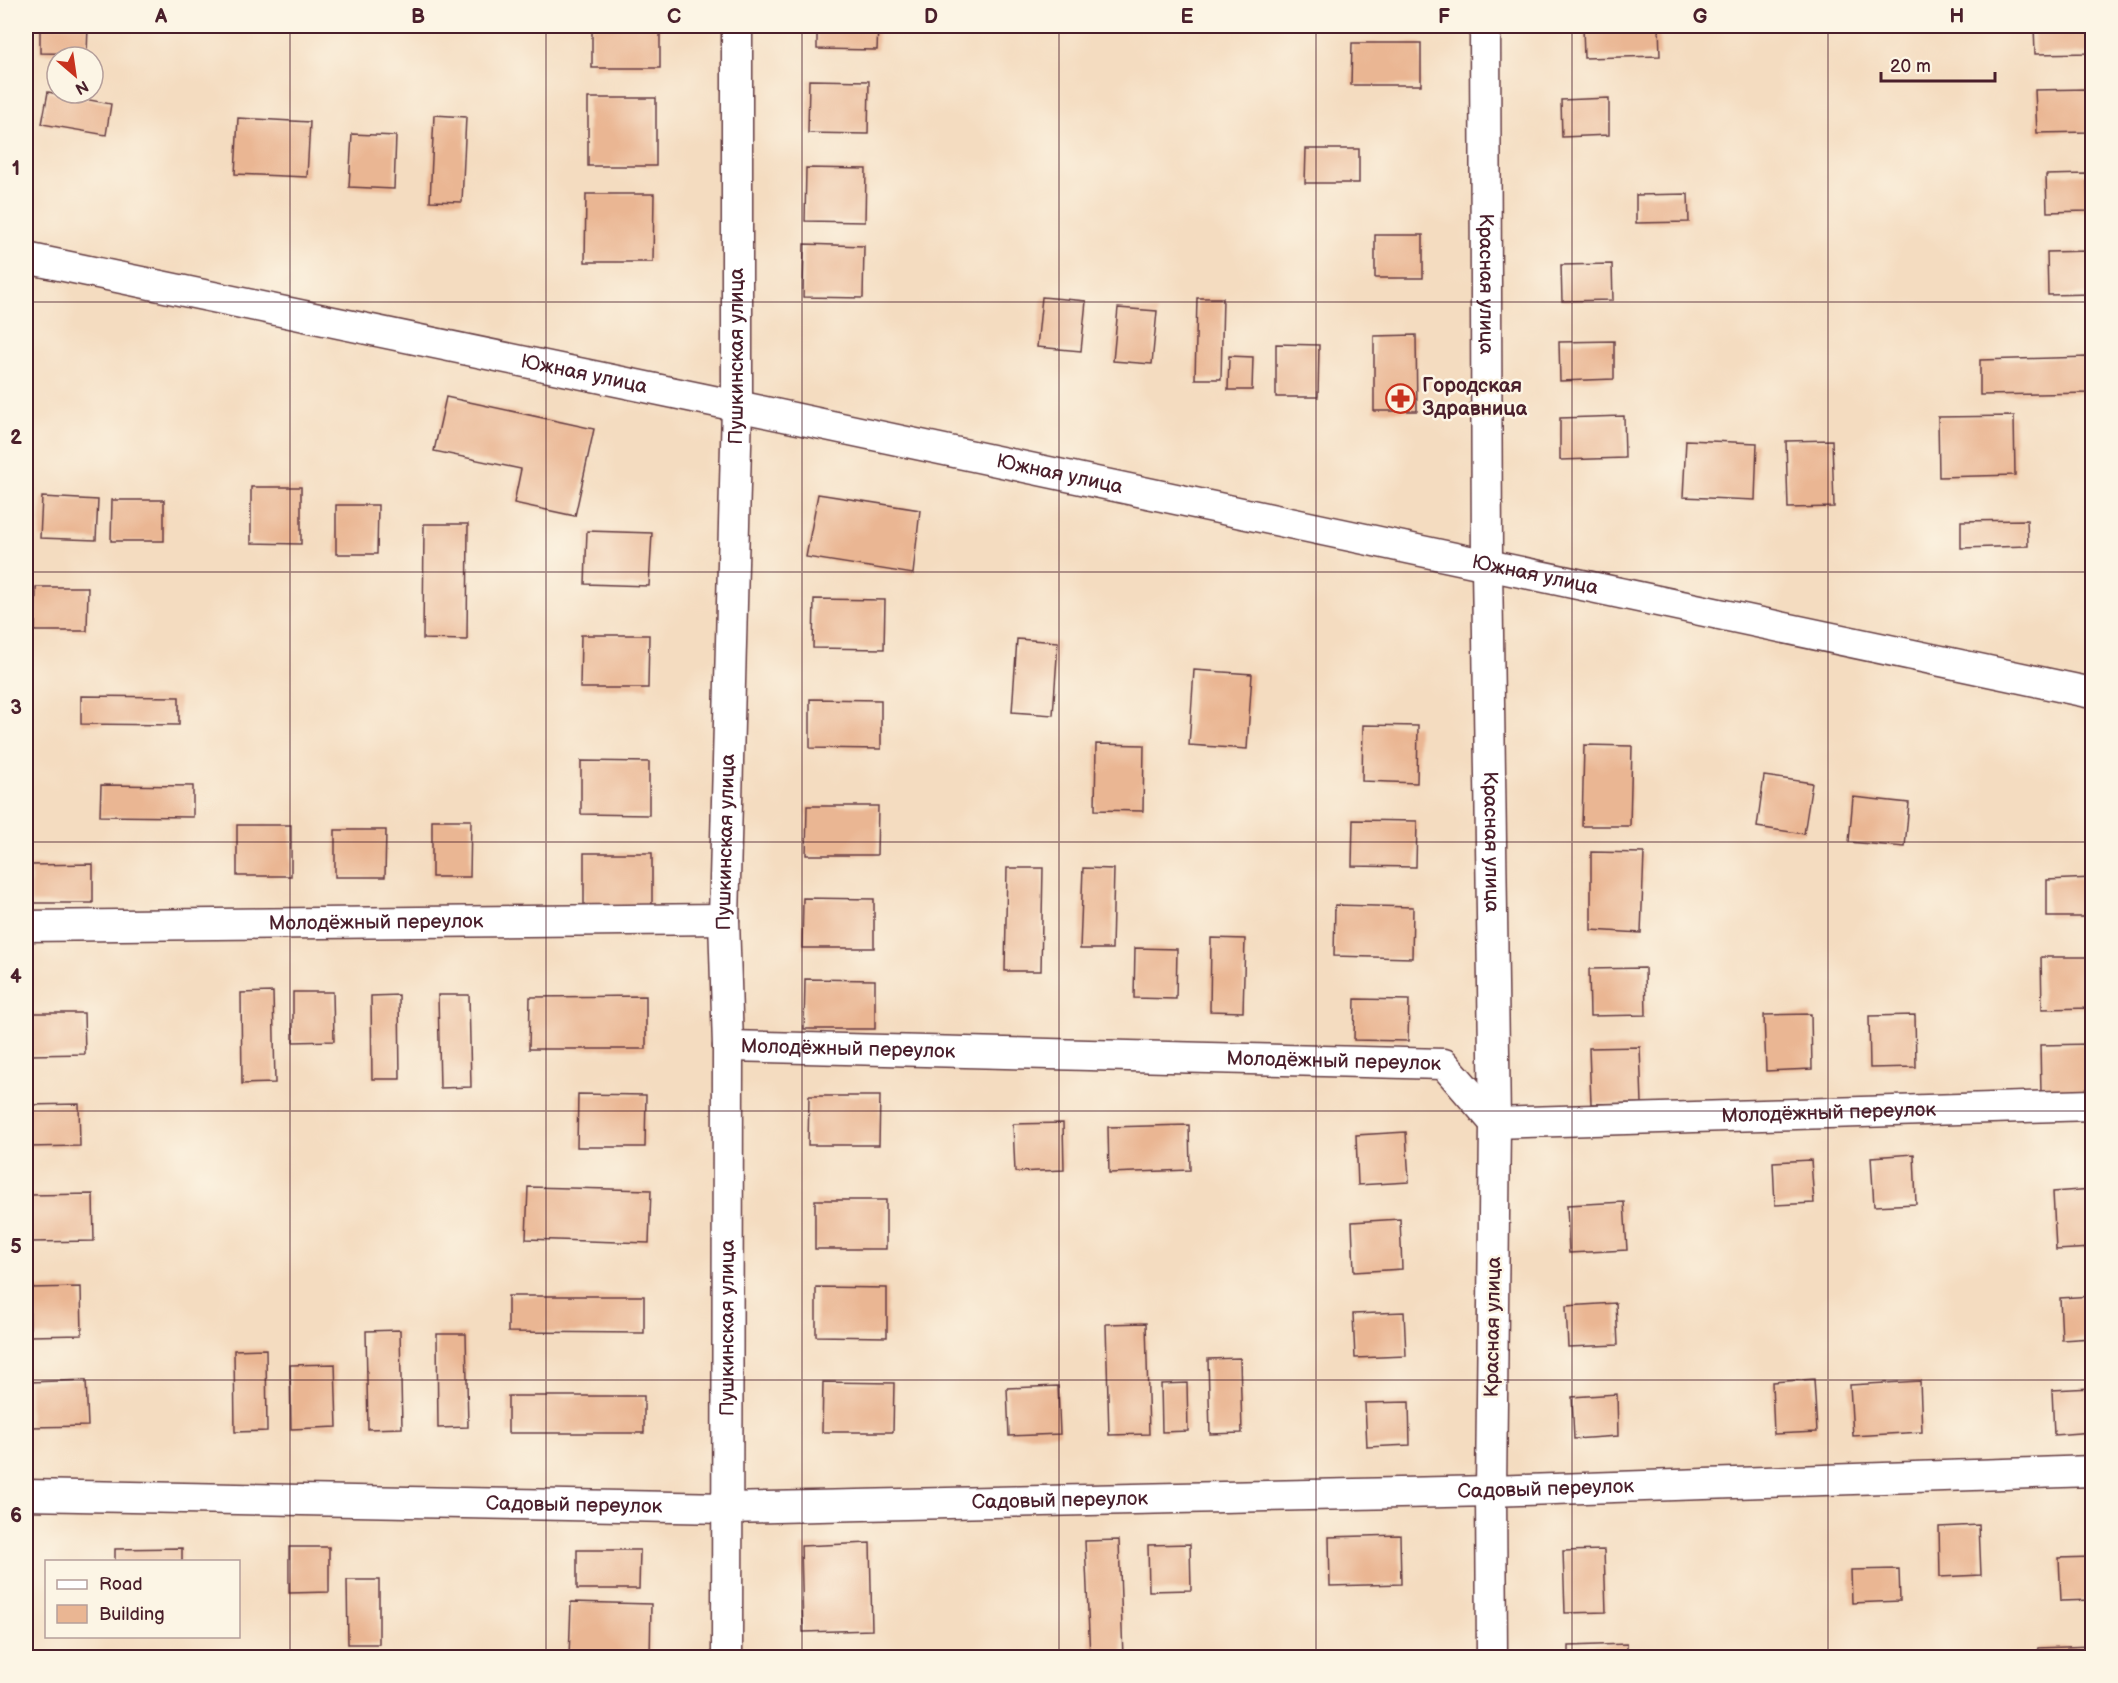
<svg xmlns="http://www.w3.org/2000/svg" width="2118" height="1683" viewBox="0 0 2118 1683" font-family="'Balsamiq Sans',sans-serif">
<rect width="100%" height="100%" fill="#fcf5e5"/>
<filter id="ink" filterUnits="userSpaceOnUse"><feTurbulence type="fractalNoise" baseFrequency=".0167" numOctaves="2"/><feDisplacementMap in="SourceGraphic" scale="12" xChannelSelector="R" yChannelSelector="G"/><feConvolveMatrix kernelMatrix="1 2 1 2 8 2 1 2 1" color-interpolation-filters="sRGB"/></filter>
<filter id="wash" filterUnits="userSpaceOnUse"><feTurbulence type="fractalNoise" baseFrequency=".008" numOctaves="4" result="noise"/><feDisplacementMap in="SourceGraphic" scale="24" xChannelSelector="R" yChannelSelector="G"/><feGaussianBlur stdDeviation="1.35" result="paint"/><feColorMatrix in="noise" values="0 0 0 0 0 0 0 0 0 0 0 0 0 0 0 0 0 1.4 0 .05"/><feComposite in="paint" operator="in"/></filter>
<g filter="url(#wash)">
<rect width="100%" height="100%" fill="#f4dcc0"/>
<g id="blocks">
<g fill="#eab693">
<polygon points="40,26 88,26 87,54 40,53"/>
<rect x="592" y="26" width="68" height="42"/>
<polygon points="817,26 878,26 877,50 817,49"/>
<polygon points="1583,26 1659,26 1660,56 1584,58"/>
<polygon points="2034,26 2090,26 2091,53 2035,54"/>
<polygon points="1352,43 1421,43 1421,85 1351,85"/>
<polygon points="809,80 869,81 868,134 808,133"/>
<polygon points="2088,89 2089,132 2037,133 2035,90"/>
<polygon points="48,92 111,104 106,135 42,124"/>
<rect x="588" y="98" width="68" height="68"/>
<polygon points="1609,98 1609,135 1562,137 1561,100"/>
<polygon points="434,115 466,117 462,202 430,201"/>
<polygon points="238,118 310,122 307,177 235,174"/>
<polygon points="352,134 396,136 394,189 349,187"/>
<polygon points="1306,149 1359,149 1359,183 1305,183"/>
<polygon points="806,168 866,169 865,222 805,221"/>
<polygon points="2087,174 2088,211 2047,212 2046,175"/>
<polygon points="586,194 654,194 653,262 585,262"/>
<polygon points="1688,194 1689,222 1636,223 1636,195"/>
<rect x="1375" y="235" width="48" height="43"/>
<polygon points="804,244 864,246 863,298 803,297"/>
<polygon points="2089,251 2091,294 2048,295 2047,252"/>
<polygon points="1612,264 1613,300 1562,301 1561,265"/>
<polygon points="1042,297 1086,301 1081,351 1037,347"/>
<polygon points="1197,298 1223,298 1221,379 1195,379"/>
<polygon points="1118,308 1157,311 1152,364 1113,361"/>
<polygon points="1416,335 1417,411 1374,411 1374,336"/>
<polygon points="1614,341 1614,379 1560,381 1559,342"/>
<polygon points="1276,344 1319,345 1318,397 1276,397"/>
<polygon points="1229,356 1253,357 1252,390 1228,390"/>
<polygon points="2089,357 2090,393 1980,395 1980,360"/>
<polygon points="446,397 594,429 575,516 514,503 521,469 434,451"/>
<polygon points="1624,416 1625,458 1560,460 1560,418"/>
<polygon points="2014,416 2015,475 1939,477 1938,417"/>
<polygon points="1686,440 1757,443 1755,500 1683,497"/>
<polygon points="1832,440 1834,507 1788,508 1786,441"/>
<polygon points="251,487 301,487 301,544 251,543"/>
<polygon points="818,494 920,510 913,574 806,557"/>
<polygon points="42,497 98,500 96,540 40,538"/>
<polygon points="112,500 164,500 164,541 111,541"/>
<polygon points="336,505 378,505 377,554 336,554"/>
<polygon points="2027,520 2028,546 1961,548 1961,521"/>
<polygon points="424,524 468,524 467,640 423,639"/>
<polygon points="587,531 652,533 649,586 585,584"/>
<polygon points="36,587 88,587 87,631 35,631"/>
<polygon points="814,599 885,600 884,649 813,648"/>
<polygon points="581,635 649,635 648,688 580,688"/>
<polygon points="1017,639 1058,642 1053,715 1012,712"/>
<polygon points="1194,670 1252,674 1247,749 1189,745"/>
<polygon points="81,696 179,697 179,725 81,724"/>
<polygon points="810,699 881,700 881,749 810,748"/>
<polygon points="1363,725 1418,726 1417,783 1362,781"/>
<polygon points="1096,744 1144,745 1143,811 1095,810"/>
<polygon points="1584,745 1632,746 1630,826 1582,826"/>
<polygon points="581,761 649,762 649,815 581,814"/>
<polygon points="1764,776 1812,783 1804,834 1757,827"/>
<polygon points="101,785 193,786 193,817 100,816"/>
<polygon points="1853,797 1909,803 1905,847 1849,842"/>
<polygon points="807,806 878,806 877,855 806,855"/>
<polygon points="432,820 471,820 470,877 432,877"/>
<polygon points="1353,820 1417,821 1416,867 1352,866"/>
<rect x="237" y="825" width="54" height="51"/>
<polygon points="335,830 386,830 385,877 335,877"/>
<polygon points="1591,852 1644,853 1641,933 1591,930"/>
<polygon points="584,853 652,853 652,906 584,905"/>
<polygon points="93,864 93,903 31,903 31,865"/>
<polygon points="1007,868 1043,868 1041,971 1005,971"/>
<polygon points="1083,868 1114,869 1112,949 1080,949"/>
<polygon points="2092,878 2092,917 2047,917 2047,880"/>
<polygon points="803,898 874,899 874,948 802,948"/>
<polygon points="1335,905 1413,907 1412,958 1334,956"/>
<polygon points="1211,938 1245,939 1243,1012 1210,1011"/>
<polygon points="1135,948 1177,949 1176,999 1134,998"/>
<polygon points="2041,957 2092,957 2092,1008 2042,1009"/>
<polygon points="1645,968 1646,1015 1590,1016 1589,969"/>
<polygon points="805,979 875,980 875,1029 804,1029"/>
<polygon points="273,992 275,1083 242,1084 241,993"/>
<polygon points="293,992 333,992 334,1041 293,1042"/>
<polygon points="399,995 400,1079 372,1079 371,996"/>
<polygon points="438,995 469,995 471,1087 440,1088"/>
<polygon points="646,996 646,1049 529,1049 530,997"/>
<polygon points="1355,999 1409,1000 1408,1041 1354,1040"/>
<polygon points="31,1013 84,1013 85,1054 31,1055"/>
<polygon points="1811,1014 1812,1069 1766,1071 1764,1015"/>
<polygon points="1915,1015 1916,1067 1870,1068 1869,1016"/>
<polygon points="2092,1044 2092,1092 2041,1093 2040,1045"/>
<polygon points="1640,1047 1642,1103 1591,1104 1589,1048"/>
<polygon points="578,1094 646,1095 645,1147 577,1147"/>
<polygon points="809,1096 880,1096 879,1145 808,1145"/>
<polygon points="79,1104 80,1146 28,1147 27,1105"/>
<polygon points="1063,1123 1064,1170 1015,1172 1013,1124"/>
<polygon points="1189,1125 1190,1170 1109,1173 1108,1127"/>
<polygon points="1406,1132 1409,1182 1358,1185 1356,1135"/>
<polygon points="1914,1154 1916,1204 1874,1206 1871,1157"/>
<polygon points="1811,1160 1814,1203 1775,1205 1773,1162"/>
<polygon points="528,1187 651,1190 649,1243 526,1239"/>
<polygon points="2092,1189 2092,1248 2056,1250 2053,1192"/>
<polygon points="93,1194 94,1241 31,1242 30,1195"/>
<rect x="815" y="1200" width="71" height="49"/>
<polygon points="1624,1202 1627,1250 1569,1253 1567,1205"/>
<polygon points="1400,1219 1402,1269 1354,1272 1352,1222"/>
<polygon points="81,1287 82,1335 30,1336 29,1288"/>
<polygon points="816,1287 887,1288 887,1337 816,1336"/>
<polygon points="508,1296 644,1296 644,1333 508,1332"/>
<polygon points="2092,1296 2092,1338 2062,1340 2060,1298"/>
<polygon points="1616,1303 1618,1345 1568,1347 1566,1306"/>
<polygon points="1404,1312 1406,1356 1355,1358 1353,1314"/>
<polygon points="1146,1323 1149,1434 1109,1435 1106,1324"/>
<polygon points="400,1330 402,1428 368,1429 366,1331"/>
<polygon points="437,1334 466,1334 468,1427 438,1428"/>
<polygon points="266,1349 267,1431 235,1432 234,1350"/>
<polygon points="1240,1358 1242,1433 1210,1434 1208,1359"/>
<polygon points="335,1364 337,1427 291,1429 290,1365"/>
<polygon points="1814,1379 1817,1432 1774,1434 1772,1382"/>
<polygon points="86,1380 88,1426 30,1427 29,1382"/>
<polygon points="1920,1381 1922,1432 1853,1436 1850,1385"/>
<polygon points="823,1382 894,1383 893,1432 822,1432"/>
<polygon points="1187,1383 1188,1431 1162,1432 1161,1384"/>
<polygon points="1058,1386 1060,1434 1009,1436 1007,1388"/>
<polygon points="2092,1388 2092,1432 2054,1435 2052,1390"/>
<polygon points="1617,1394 1618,1436 1574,1439 1572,1397"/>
<rect x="508" y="1396" width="136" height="37"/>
<polygon points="1409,1402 1410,1445 1367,1447 1365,1403"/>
<polygon points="1979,1525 1981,1575 1940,1577 1939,1527"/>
<polygon points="1400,1535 1401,1584 1330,1586 1329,1537"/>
<polygon points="1119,1540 1123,1658 1090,1658 1085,1541"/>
<polygon points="870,1543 872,1630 803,1632 801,1546"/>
<polygon points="1190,1544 1191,1590 1149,1591 1148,1545"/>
<polygon points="289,1547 329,1547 329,1592 289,1593"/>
<polygon points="182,1548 182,1562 115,1562 115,1549"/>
<polygon points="577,1550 640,1550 639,1589 577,1589"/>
<polygon points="1604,1550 1606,1612 1565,1613 1563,1551"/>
<polygon points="2092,1557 2092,1600 2061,1601 2059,1558"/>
<polygon points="1899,1569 1900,1601 1852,1603 1851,1570"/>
<polygon points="347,1580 379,1580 379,1644 348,1644"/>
<polygon points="571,1602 651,1604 650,1658 569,1658"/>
<polygon points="1627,1644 1627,1658 1569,1658 1569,1646"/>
<polygon points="2092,1646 2092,1658 2038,1658 2038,1648"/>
<polygon points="136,1653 136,1658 66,1658 66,1654"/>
</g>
</g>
</g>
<g filter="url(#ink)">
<use href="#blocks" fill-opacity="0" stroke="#643b41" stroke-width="1.5"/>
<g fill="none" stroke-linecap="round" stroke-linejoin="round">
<defs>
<g id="minor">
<path id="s1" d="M1485,26l2,539 8,558 -4,368 1,167"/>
<path id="s2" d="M26,258l711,148 1355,287"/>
<path id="s3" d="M26,926l698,-7"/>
<path id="s4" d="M728,1046l716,18 51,59 597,-18"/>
<path id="s5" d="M26,1495l701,13 764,-17 601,-20"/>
<path id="s6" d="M727,1658l1,-612 -4,-127 13,-513v-380"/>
</g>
</defs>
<use href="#minor" stroke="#643b41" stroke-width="33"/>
<use href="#minor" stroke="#fff" stroke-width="30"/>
</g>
</g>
<path fill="none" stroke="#4a1f2b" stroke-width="1.5" stroke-opacity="0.55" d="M290,26v1632M546,26v1632M802,26v1632M1059,26v1632M1316,26v1632M1572,26v1632M1828,26v1632M26,302h2066M26,572h2066M26,842h2066M26,1111h2066M26,1380h2066"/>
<defs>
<symbol id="pharmacy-ring" viewBox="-11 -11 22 22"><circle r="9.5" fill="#fcf5e5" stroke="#c8321e" stroke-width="1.5"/><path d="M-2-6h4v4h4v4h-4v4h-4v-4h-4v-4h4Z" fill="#c8321e"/></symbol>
</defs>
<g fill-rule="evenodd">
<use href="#pharmacy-ring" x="1384" y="382" width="33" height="33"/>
</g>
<g text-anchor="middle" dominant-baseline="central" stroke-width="5" stroke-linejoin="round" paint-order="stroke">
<g font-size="20" fill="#4a1f2b" stroke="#fcf5e5">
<text stroke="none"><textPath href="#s1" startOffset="258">Красная улица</textPath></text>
<text stroke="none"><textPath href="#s6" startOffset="1302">Пушкинская улица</textPath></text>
<text stroke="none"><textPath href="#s2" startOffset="570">Южная улица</textPath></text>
<text stroke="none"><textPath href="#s2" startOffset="1056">Южная улица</textPath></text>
<text stroke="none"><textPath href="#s2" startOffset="1542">Южная улица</textPath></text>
<text stroke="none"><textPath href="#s6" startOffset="816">Пушкинская улица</textPath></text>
<text stroke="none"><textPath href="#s1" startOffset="816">Красная улица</textPath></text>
<text stroke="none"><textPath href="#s3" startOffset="350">Молодёжный переулок</textPath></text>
<text stroke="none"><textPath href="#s4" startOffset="120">Молодёжный переулок</textPath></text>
<text stroke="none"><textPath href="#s4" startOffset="606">Молодёжный переулок</textPath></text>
<text stroke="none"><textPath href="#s4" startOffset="1128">Молодёжный переулок</textPath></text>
<text stroke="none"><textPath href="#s6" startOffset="330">Пушкинская улица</textPath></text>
<text transform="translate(1493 1327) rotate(-89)">Красная улица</text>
<text stroke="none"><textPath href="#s5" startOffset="1520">Садовый переулок</textPath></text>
<text stroke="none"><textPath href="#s5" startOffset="1034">Садовый переулок</textPath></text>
<text stroke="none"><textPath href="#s5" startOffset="548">Садовый переулок</textPath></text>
</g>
<g font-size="20" font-weight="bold" fill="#4a1f2b" stroke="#fcf5e5" text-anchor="start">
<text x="1422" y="386">Городская<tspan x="1422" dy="23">Здравница</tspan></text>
</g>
</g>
<rect width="2118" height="1683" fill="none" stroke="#fcf5e5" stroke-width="66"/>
<rect x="45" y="1560" width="195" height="78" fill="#fcf5e5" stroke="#b59f9b" stroke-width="1.5"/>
<rect x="57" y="1580" width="30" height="9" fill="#ffffff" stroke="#b59f9b" stroke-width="1.5"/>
<text x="99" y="1590" font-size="18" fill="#4a1f2b">Road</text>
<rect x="57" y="1605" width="30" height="18" fill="#eab693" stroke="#b59f9b" stroke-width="1.5"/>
<text x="99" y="1620" font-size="18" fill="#4a1f2b">Building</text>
<g transform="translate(75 75) rotate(151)"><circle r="28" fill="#fcf5e5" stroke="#b59f9b" stroke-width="1.5"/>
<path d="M0-4.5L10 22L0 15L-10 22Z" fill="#c8321e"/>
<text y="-9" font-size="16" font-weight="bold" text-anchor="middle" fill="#4a1f2b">N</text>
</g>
<path d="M1881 72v9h114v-9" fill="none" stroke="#4a1f2b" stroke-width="3"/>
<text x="1890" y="72" font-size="18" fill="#4a1f2b" stroke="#fcf5e5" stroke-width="4.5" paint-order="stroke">20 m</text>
<rect x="33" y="33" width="2052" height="1617" fill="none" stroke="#4a1f2b" stroke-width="2"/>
<g font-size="20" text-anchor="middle" font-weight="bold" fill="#4a1f2b">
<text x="161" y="23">A</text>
<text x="418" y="23">B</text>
<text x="674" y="23">C</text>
<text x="931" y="23">D</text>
<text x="1187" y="23">E</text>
<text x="1444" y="23">F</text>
<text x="1700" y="23">G</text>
<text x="1957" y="23">H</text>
<text x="16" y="175">1</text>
<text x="16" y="444">2</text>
<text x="16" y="714">3</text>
<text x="16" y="983">4</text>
<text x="16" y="1253">5</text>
<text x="16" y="1522">6</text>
</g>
</svg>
